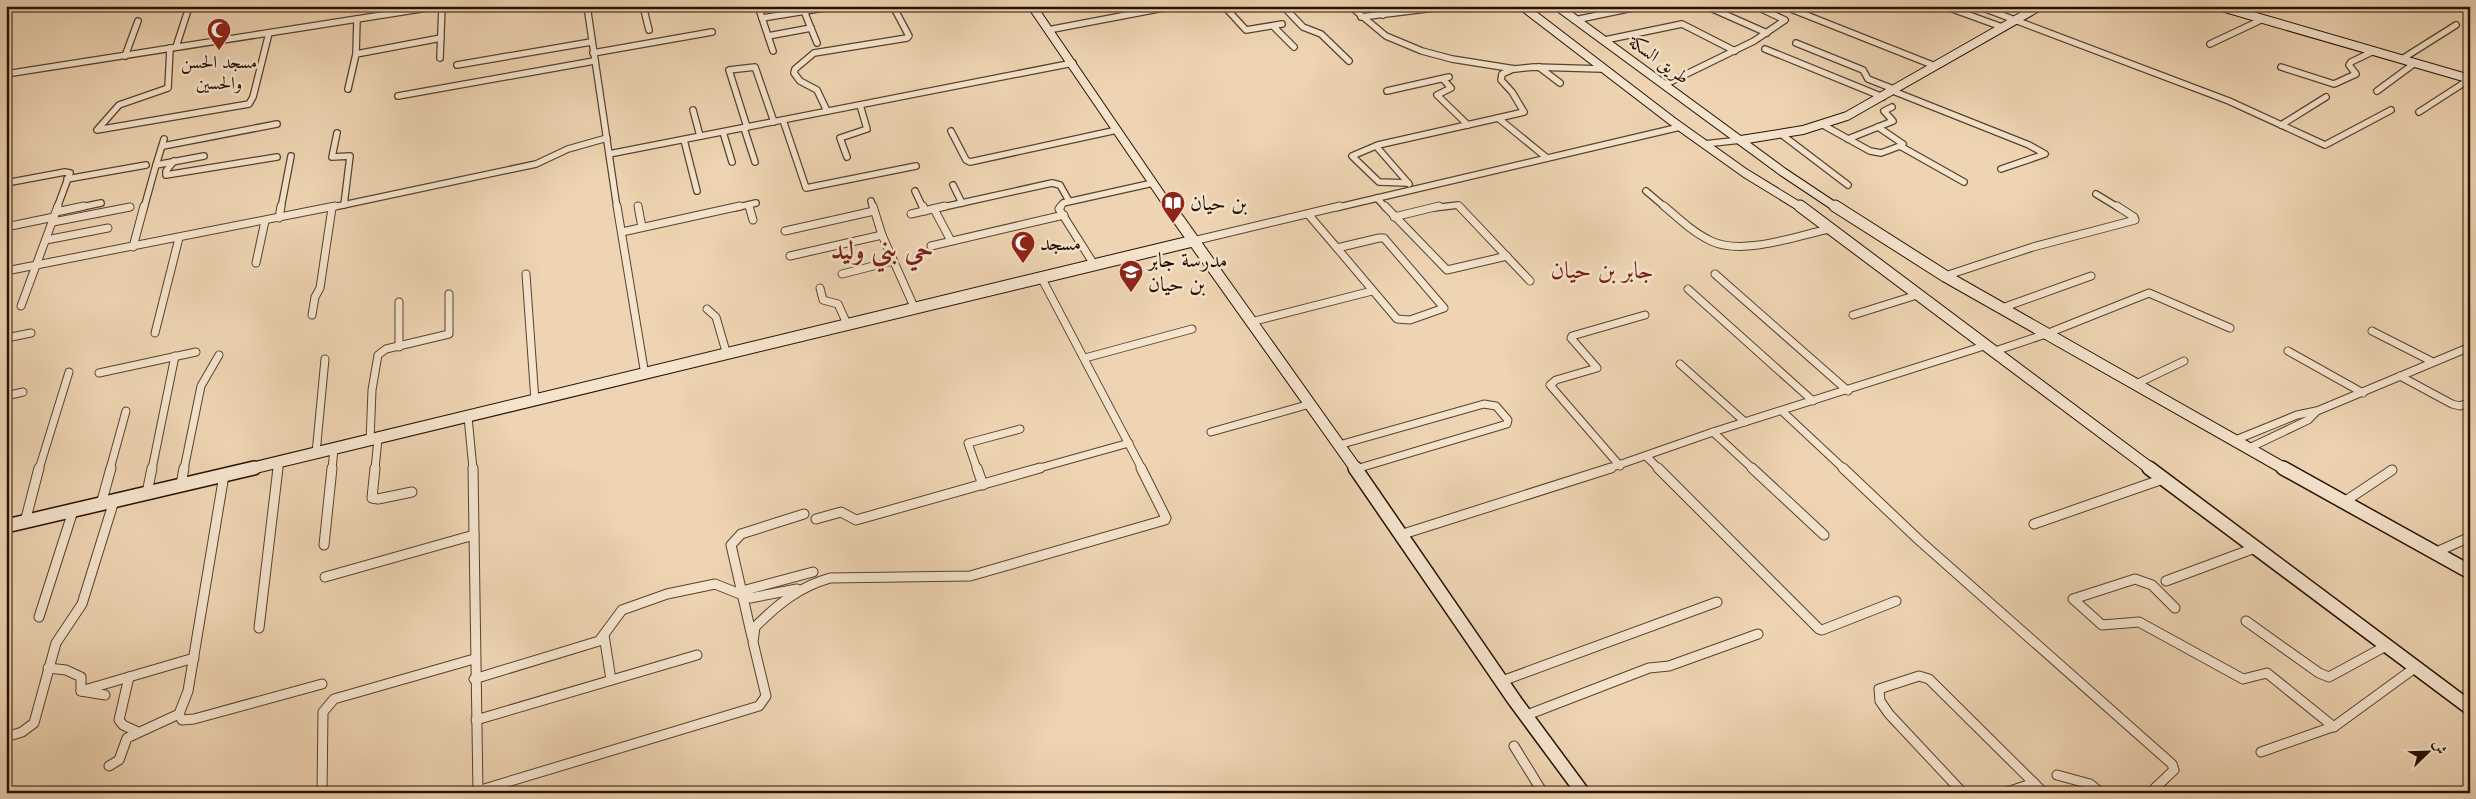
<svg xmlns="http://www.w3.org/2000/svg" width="2476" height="799" viewBox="0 0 2476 799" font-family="Cardo,Amiri,serif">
<rect width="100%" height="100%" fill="#eed4b2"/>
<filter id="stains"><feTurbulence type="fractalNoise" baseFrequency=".004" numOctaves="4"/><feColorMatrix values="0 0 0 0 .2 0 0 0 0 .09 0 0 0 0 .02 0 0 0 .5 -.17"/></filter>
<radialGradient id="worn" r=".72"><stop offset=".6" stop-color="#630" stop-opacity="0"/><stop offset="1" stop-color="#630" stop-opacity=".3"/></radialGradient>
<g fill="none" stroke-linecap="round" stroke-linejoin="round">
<defs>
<g id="street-far2">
<polyline points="587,6 617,208"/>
<polyline points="643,6 649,30"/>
<polyline points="758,6 773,51"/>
<polyline points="1224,6 1246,30 1282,24"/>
<polyline points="1283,6 1303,27 1321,34 1349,61"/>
<polyline points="1350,6 1386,36 1422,51 1452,59 1515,69 1534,67 1602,69"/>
<polyline points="1374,6 1383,15"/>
<polyline points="1706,6 1767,33"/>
<polyline points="1944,6 2002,27"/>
<polyline points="1978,6 2229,101 2325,145 2391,110"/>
<polyline points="6,7 11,6"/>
<polyline points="1791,9 1935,66"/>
<polyline points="804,11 817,43"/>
<polyline points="1361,17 1451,6"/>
<polyline points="762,18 824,8"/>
<polyline points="1575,20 1637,7"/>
<polyline points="1273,26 1294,47"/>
<polyline points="1048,30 1174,6"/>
<polyline points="768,36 811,28"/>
<polyline points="1605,40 1682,24 1735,51"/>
<polyline points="1796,43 1863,70 1868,79 1896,90"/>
<polyline points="2210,44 2263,19"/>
<polyline points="176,47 188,10"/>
<polyline points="170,48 168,88 119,105 97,130 249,104 253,97 269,33"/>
<polyline points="1765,49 1883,97"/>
<polyline points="593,53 712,32"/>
<polyline points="356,54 441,38"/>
<polyline points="125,56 138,21"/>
<polyline points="440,58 442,6"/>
<polyline points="2402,59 2456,25"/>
<polyline points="457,65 591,42"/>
<polyline points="1539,67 1560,83"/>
<polyline points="2281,67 2334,84 2356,74 2349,65 2351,62 2374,51"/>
<polyline points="1513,69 1502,74 1501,80 1512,92 1524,112 1498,118 1547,158"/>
<polyline points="6,74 440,6"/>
<polyline points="1443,79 1451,88 1437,95 1468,125"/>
<polyline points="1664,85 1754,41 1785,20 1755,6"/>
<polyline points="348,89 356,54 357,19"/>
<polyline points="1387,91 1449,77"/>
<polyline points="1893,91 2029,145 2045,154 2001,169"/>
<polyline points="2377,91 2415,63"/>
<polyline points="398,96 594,61"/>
<polyline points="693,110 700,136"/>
<polyline points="827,111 817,90 800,81 794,73 795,69 814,53 907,38 909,36 893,6"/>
<polyline points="2419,112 2470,79"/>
<polyline points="783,120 806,188 916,166"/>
<polyline points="1823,125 1870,151 1881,153 1900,146 1964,182"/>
<polyline points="2281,125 2326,97"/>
<polyline points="747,127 729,70 755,67 774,122"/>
<polyline points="1878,127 1903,144 1900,146"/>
<polyline points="744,128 755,162"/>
<polyline points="951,131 966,160 970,162 1117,130"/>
<polyline points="723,132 732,162"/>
<polyline points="337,133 332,157 350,156 344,205"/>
<polyline points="1781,134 1848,185"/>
<polyline points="1848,139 1893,121 1884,111 1892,107"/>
<polyline points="684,140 697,191"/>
<polyline points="1704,144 1741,140"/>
<polyline points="163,146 277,124"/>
<polyline points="1376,146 1409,184"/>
<polyline points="609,154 1073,63"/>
<polyline points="847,157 840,138 867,129 860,105"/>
<polyline points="174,161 166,171 166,175 277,157"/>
<polyline points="156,165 164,139"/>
<polyline points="67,179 146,165"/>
<polyline points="6,183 65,172 70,173 57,208"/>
<polyline points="1408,183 1379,182 1352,156 1378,145 1498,118"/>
<polyline points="953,185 962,203"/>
<polyline points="915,191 923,208"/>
<polyline points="1646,191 1666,208"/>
<polyline points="2096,194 2119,208"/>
<polyline points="1377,198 1386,208"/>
<polyline points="871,201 873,208"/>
<polyline points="749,205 750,208"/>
<polyline points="77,208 101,203"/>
<polyline points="126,208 130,207"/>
<polyline points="144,208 156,165 204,156"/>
<polyline points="281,208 291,156"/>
<polyline points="329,208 536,164 568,149 607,138"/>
<polyline points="734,208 756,203"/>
<polyline points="939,208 1052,183 1060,185 1069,201"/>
<polyline points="1060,208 1063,203 1153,183"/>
<polyline points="1335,208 1680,127"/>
<polyline points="1433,208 1458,205 1461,208"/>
</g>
<g id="street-far1">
<polyline points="617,206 645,375"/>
<polyline points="638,206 642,227"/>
<polyline points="749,206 753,220"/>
<polyline points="873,206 882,235 915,309"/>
<polyline points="923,206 925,211"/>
<polyline points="1061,206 1059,209 1095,266"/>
<polyline points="1385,206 1447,270 1507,256"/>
<polyline points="1459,206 1530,281"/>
<path d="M1664,206c15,13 30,27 47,35 32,15 85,-5 118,-12"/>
<polyline points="934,209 951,241"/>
<polyline points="56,212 84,206"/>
<polyline points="911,214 945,206"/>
<polyline points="1308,214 1337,248"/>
<polyline points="1394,217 1439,206"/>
<polyline points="279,218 281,206"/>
<polyline points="53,222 130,207"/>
<polyline points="6,227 54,217"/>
<polyline points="785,231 874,211"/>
<polyline points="622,232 740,206"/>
<polygon points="1379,238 1384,238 1444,308 1410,320 1397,319 1337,248"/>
<polyline points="46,240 108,228"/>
<polyline points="1193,241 1340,206"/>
<polyline points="931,246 1064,215"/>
<polyline points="133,247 144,206"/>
<polyline points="790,256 882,235"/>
<polyline points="256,263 265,221"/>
<polyline points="6,271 335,206"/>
<polyline points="526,274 535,401"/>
<polyline points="842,274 893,261"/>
<polyline points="1715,274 1848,391"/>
<polyline points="1945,276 2033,247 2135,220 2134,217 2117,206"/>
<polyline points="1042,279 1142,469"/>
<polyline points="820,288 823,300 838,304 848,326"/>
<polyline points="1688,289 1813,401"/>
<polyline points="399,302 399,347"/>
<polyline points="21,306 58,206"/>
<polyline points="2002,308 2091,276"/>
<polyline points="707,309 716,317 727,355"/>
<polyline points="312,315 315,297 320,288 332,208"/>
<polyline points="1853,315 1917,295"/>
<polyline points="1251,322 1372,291"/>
<polyline points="2372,331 2431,361"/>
<polyline points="155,333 179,238"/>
<polyline points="6,338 31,333"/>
<polyline points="2288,351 2363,393"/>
<polyline points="1992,352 2046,334 2149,293 2230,328"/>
<polyline points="1085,358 1192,329"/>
<polyline points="1680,364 1745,422"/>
<polyline points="99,373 196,352"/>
<polyline points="2400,376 2452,404 2460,406 2470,402"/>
<polyline points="2134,385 2184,361"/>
<polyline points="6,396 23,392"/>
<polyline points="1782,411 1844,469"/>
<polyline points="468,417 473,469"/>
<polyline points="1211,432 1310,404"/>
<polyline points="1713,432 1753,469"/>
<polyline points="370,441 372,390 378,355 386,349 449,334 449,294"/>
<polyline points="2233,441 2297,415 2316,411"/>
<polyline points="1339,445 1484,404 1496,406 1508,420 1507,424 1356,469"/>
<polyline points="2247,449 2308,420 2317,411 2470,347"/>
<polyline points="316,453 325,359"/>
<polyline points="1646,456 1659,469"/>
<polyline points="1620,466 1550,385 1556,380 1597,368 1571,338 1572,336 1645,315"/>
<polyline points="39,469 69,372"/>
<polyline points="110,469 126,411"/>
<polyline points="152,469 175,356"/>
<polyline points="184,469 201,386 219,355"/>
<polyline points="278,469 279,462"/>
<polyline points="332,469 334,449"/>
<polyline points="375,469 378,439"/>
<polyline points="977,469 968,443 1020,429"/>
<polyline points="1036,469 1129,443"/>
<polyline points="1607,469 1713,432 1984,346"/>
</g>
<g id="street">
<polyline points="375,468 372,498 378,499 412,492"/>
<polyline points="473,468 478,793"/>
<polyline points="977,468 983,485"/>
<polyline points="1658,468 1819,629 1822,630 1896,601"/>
<polyline points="1752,468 1824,535"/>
<polyline points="1843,468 1920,541 2172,764 2174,770 2155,788 2155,793"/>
<polyline points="1356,469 1359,468"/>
<polyline points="181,485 184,468"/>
<polyline points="147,493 152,468"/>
<polyline points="2344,502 2392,470"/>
<polyline points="101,504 111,468"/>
<polyline points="816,519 841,512 856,520 1040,468"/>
<polyline points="25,522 39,468"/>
<polyline points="2034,524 2163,479"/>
<polyline points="1400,535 1611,468"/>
<polyline points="324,545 332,468"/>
<polyline points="2434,553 2470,537"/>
<polyline points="325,577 474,535"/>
<polyline points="2166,581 2255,548"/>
<polyline points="742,591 813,572"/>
<polyline points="2175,608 2152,585 2135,579 2073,599 2102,625 2139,622 2243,679 2267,673 2334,727"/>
<polyline points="39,617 73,511"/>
<polyline points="2246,621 2319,673 2329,677 2386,646"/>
<polyline points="259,628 278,468"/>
<polyline points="604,635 611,680"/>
<polyline points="752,637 731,545 741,534 804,514"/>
<polyline points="48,668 66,670 81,677 81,691 105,695"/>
<polyline points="129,677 119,720 123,725 138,732"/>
<polyline points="474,679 599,641 622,610 667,594 715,584 750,598 797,589"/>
<polyline points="1502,681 1717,602"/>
<polyline points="81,691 194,658"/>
<polyline points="179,714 182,720 194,719 322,684"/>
<polyline points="1527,715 1649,668 1669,666 1758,634"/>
<polyline points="476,720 697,655"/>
<polyline points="6,737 22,732 34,723 56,643 82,604 114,501"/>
<polyline points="1514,746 1543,793"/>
<polyline points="2261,752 2335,726 2416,667"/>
<polyline points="109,766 119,760 127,738 179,714 188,691 224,475"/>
<polyline points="2057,775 2090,784 2101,793"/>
<polyline points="322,793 323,712 334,699 474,659"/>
<path d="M471,793l288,-87 7,-10 -13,-54 2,-15c23,-23 44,-40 75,-49l140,-2 195,-56 1,-2 -25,-50"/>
<polyline points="1963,793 1889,714 1880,701 1879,689 1919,676 1929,679 2044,793"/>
<polyline points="2004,793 2034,783"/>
</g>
<g id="secondary-far2">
<polyline points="1032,6 1170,208"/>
<polyline points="1522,6 1672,121 1745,173 1802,208"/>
<polyline points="1557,6 1783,172 1837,208"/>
<polyline points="2218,6 2470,79"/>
<polyline points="1741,140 1803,130 1847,116 2040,6"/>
</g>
<g id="secondary-far1">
<polyline points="1169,206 1356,469"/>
<polyline points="1800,206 2151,469"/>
<polyline points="1835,206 1945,276 2285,469"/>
<polyline points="249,469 1193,241"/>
</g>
<g id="secondary">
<polyline points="1355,468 1515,701 1583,793"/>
<polyline points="2149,468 2470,708"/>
<polyline points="2283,468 2470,572"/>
<polyline points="6,526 254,468"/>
</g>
</defs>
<use href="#street-far2" stroke="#58422c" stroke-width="8"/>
<use href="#street-far1" stroke="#58422c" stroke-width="9"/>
<use href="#street" stroke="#58422c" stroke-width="11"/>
<use href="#secondary-far2" stroke="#261100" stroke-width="10"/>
<use href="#secondary-far1" stroke="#261100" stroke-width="13"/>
<use href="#secondary" stroke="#261100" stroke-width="16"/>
<use href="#street-far2" stroke="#f4e3cd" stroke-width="5.5"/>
<use href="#street-far1" stroke="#f4e3cd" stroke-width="7"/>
<use href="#street" stroke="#f4e3cd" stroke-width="9"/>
<use href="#secondary-far2" stroke="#f4e3cd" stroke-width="8"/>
<use href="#secondary-far1" stroke="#f4e3cd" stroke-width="11"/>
<use href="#secondary" stroke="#f4e3cd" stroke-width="13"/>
</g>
<defs>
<symbol id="mosque-pin" viewBox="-11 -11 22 30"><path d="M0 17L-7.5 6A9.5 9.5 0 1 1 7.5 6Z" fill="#8f2418" stroke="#f4e3cd"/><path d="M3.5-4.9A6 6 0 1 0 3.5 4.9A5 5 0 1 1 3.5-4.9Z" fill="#fff"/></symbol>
<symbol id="library-pin" viewBox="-11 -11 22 30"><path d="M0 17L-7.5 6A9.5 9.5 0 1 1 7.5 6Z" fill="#8f2418" stroke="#f4e3cd"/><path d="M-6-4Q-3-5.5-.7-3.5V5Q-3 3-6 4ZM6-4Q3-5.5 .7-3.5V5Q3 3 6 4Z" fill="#fff"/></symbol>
<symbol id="school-pin" viewBox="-11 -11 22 30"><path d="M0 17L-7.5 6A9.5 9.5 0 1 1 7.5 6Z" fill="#8f2418" stroke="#f4e3cd"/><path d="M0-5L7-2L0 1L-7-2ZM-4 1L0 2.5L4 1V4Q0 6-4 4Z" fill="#fff"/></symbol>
</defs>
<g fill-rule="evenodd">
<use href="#mosque-pin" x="205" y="16" width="28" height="38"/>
<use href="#library-pin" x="1159" y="189" width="28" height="38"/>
<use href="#mosque-pin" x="1009" y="229" width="28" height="38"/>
<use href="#school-pin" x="1117" y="258" width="28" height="38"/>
</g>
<g text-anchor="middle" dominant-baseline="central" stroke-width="5" stroke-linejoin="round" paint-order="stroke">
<g font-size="18" fill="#261100" stroke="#f4e3cd">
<text transform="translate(1659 60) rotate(36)">طريق السكة</text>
</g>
<g font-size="18" fill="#261100" stroke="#f4e3cd">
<text x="219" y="62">مسجد الحسن<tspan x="219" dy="21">والحسين</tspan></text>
</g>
<g font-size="21" fill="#261100" stroke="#f4e3cd" text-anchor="start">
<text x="1190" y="203">بن حيان</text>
<text x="1040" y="243">مسجد</text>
<text x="1148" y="260">مدرسة جابر<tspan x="1148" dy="24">بن حيان</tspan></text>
</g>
<g font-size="24" fill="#7a1f14" stroke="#f4e3cd">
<text x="1602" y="270">جابر بن حيان</text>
</g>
<g font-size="26" font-weight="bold" fill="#7a1f14" stroke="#f4e3cd">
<text x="882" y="250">حي بني وليد</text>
</g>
</g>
<rect width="2476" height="799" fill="none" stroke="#eed4b2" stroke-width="25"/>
<rect x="8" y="8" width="2461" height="784" fill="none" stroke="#261100" stroke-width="2.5"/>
<rect x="12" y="12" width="2451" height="774" fill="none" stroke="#261100"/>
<g transform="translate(2428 752) rotate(67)" stroke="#f4e3cd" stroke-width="4" paint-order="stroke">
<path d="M0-4L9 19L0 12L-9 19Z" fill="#261100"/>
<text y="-8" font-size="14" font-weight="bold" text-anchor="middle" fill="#261100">ش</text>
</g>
<rect width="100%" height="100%" filter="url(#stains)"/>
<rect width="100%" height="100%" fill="url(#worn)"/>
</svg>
